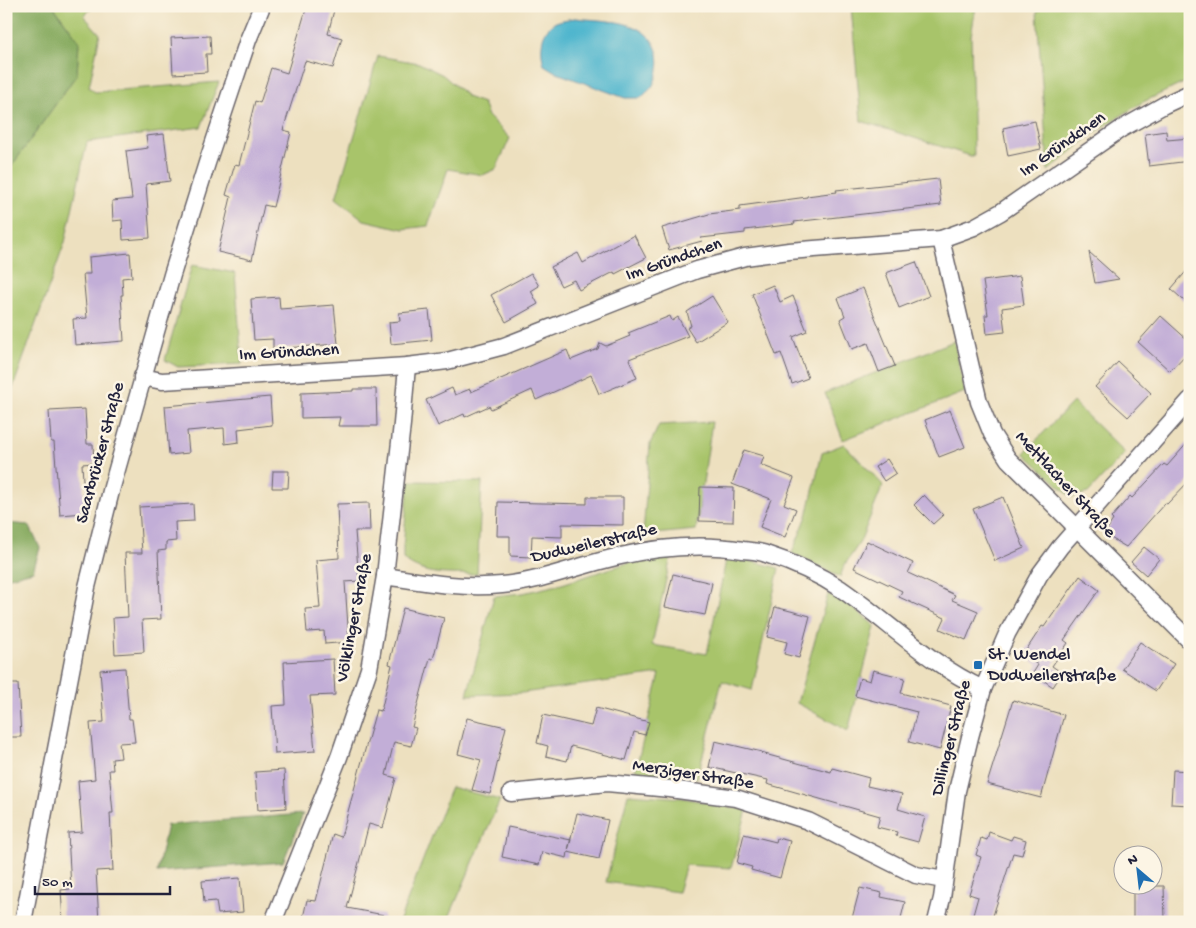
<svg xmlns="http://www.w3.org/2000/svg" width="1196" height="928" viewBox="0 0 1196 928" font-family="'Gochi Hand',sans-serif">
<rect width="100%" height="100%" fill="#fcf5e5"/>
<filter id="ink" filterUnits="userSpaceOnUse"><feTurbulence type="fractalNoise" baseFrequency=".02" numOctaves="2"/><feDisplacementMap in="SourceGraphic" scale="10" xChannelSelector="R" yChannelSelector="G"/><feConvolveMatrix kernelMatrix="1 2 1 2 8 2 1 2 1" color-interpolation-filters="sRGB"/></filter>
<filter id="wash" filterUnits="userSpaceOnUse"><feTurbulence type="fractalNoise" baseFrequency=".0096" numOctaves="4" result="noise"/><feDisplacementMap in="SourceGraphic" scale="20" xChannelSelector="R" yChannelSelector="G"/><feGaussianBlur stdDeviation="1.12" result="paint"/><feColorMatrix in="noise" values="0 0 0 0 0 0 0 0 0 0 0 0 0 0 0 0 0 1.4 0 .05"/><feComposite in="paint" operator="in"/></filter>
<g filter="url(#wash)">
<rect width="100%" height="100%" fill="#ede0bf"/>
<g fill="#a8c46a" stroke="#657352">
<polygon points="53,6 94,6 84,16 100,34 89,87 95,92 219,82 201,127 87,142 65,242 6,407 6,174 77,74 79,41"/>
<polygon points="851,6 976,6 971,36 974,157 861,121"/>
<polygon points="1044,6 1190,6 1190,80 1141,103 1094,133 1048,171 1037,12"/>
<polygon points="378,56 419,63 443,75 469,98 483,103 488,116 510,138 496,169 483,175 448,169 428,226 403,229 364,220 336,198"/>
<polygon points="192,265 235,273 242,364 178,367 165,360"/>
<polygon points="954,341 965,392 843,440 825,393"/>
<polygon points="1073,402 1125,453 1088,493 1071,497 1024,453"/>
<polygon points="712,422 696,530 643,535 650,444 659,425"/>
<polygon points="844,444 883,485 860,542 844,566 840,577 792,553 807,516 822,453"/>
<path d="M409,481l73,1 -5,92c-25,0 -54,3 -74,-15v-12z"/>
<polygon points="727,555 779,568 752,690 722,681 697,778 635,772 660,674 522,693 467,695 494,596 523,593 562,584 637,560 671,556 652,645 707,654"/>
<polygon points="828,594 847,603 875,626 848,731 797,703"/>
<polygon points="451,787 500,800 447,922 399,922"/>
<polygon points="628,794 683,798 747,810 731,868 686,865 678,892 606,882"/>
</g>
<g fill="#86aa5e" stroke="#54664c">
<polygon points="6,6 53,6 79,41 77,74 6,174"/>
<polygon points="6,523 29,525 40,548 33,571 6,578"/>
<polygon points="303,814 283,862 157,872 167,825"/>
</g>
<path fill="#50b6ce" stroke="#396c84" d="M575,18c16,2 40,2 54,7 29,9 37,36 23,62 -3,4 -8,7 -11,11h-16l-68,-25 -13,-8c-4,-15 -4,-35 12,-43 5,-2 13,-3 19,-4z"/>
<g id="blocks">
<g fill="#c2aed7">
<polygon points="307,6 335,6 328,34 342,38 333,68 305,61 283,130 291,132 273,207 264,205 252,260 218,252 231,197 226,195 235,164 239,165 255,101 260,103 271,68 287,73"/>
<polygon points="210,36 211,54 206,54 207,72 173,74 171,38"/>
<polygon points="1035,121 1041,149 1008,156 1003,128"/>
<polygon points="1166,131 1167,140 1190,138 1190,161 1149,166 1145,134"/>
<polygon points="164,134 170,181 146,184 150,238 123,240 122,220 113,221 112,201 132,199 126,151 148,148 146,136"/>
<polygon points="938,179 941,205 794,222 795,224 745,230 745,233 701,238 702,241 669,250 662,228 709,214 740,210 740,206 807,197 807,196 837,192 836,190"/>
<polygon points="634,235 646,258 615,274 614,272 579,290 574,280 561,286 551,267 578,253 583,263"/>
<polygon points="1089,252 1119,279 1095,283"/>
<polygon points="130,253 132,277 122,278 123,295 121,295 124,341 75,345 73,319 87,318 83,274 90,274 89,257"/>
<polygon points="916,262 929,296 899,308 886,273"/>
<polygon points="1190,267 1190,306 1171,289"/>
<polygon points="531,273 539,286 531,291 538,304 506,322 491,295"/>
<polygon points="1020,276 1024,305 1002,308 1005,332 987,334 985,315 988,315 983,281"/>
<polygon points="773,285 780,302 793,296 807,331 793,337 808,378 792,384 781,353 776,355 752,294"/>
<polygon points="863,288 895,366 879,372 868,343 852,349 840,319 845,316 838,298"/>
<polygon points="712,296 728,322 696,342 687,328 691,326 687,312"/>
<polygon points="279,297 280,309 334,305 338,344 273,349 273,339 254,340 251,299"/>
<polygon points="429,310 432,340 391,344 389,322 400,321 399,313"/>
<polygon points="670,316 672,321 678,317 688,336 629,359 637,378 599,394 591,375 536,400 532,390 491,409 489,406 465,417 464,414 438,426 426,400 452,388 455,395 470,389 471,392 567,350 571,360 598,349 600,343 606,346 630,336 628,333"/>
<polygon points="1161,316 1190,342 1190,350 1170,371 1138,342"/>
<polygon points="1118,362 1151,393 1128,417 1095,387"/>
<polygon points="353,389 376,389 377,426 338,426 340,417 301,418 301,393 353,391"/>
<polygon points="270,397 272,425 238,429 239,442 225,444 224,428 187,431 189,453 169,455 165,406"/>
<polygon points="85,409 87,444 93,444 94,463 82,464 85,513 60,515 54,442 51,442 49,411"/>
<polygon points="950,410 965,447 939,457 925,420"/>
<polygon points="1190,440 1190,480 1167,504 1165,503 1126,547 1104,534 1113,520 1111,518 1130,496 1132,498 1164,464 1167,466"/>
<polygon points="744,450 764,456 761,465 794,478 784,504 796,509 785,537 760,527 771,499 732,484"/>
<polygon points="887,459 896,473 884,481 875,467"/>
<polygon points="273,471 289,471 288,488 272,488"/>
<polygon points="700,487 734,488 733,522 699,521"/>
<polygon points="924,495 943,515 933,524 914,505"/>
<polygon points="587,497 623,497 623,525 562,524 562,537 532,536 531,557 510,556 510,536 497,536 498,502 587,504"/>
<polygon points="1003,497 1024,548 995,561 973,509"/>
<polygon points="369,503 370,531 355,531 359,581 345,582 349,642 325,644 324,631 307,632 305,609 320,608 316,560 339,558 337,504"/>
<polygon points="193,504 194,521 175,522 176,541 166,542 166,550 158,551 161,619 142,620 144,652 115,654 113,618 128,617 125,553 142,553 139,507"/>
<polygon points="867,541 913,563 908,573 955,595 952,600 978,611 966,640 940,629 945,618 899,597 902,591 854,568"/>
<polygon points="1144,547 1159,559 1146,575 1131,562"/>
<polygon points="673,574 712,583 705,615 665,607"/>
<polygon points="1080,576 1099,590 1064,640 1068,643 1052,666 1062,673 1053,687 1033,673 1038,665 1023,655 1042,626 1044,627"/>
<polygon points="775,607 810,616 799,658 784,654 787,642 767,637"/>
<polygon points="403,608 444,618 433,659 430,658 412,727 416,728 411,746 394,742 386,775 396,778 383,828 369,824 347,908 384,915 383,922 302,922 307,900 316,901 333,834 341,837 376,710 381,711 392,665 389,664"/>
<polygon points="1140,642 1174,664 1156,691 1122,669"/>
<polygon points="333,659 335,695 310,696 315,751 275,754 272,706 286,705 284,662"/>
<polygon points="125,668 129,719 132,719 135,742 119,743 121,758 112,759 113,770 109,770 113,813 110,813 113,870 96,871 99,922 63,922 61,890 71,889 68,833 82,832 78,781 95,779 90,723 104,722 100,670"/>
<polygon points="873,670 905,678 901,693 951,706 940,750 909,742 917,712 855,696 860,678 870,681"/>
<polygon points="6,684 18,684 21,737 6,737"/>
<polygon points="1013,700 1064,715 1041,798 987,784"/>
<polygon points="596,708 649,722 645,735 634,732 626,760 571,746 567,761 546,756 548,746 537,743 543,715 591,726"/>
<polygon points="467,718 506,727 490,794 472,790 481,760 458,754"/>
<polygon points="715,741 762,752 761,753 831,772 832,768 869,778 867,786 902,794 898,809 925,817 918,842 896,836 897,832 877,827 880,816 767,784 768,780 709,767"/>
<polygon points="284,770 286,808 258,810 255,772"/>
<polygon points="1173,770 1190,771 1190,805 1171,804"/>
<polygon points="577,813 608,820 599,859 568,852 567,858 542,852 539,865 502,857 508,827 571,840 568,850"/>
<polygon points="989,832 1011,840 1013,836 1026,840 1022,855 1013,853 991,922 971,922 978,897 969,894 981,857 976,855 981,838 987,840"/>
<polygon points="744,834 776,842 777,838 790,841 780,878 751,870 752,867 737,863"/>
<polygon points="240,878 243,912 218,914 216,901 204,902 202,881"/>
<polygon points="1133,886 1164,886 1165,919 1133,919"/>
<polygon points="860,888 882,893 881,897 905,902 900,922 851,922"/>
</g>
</g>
</g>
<g filter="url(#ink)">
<use href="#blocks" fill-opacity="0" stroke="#696469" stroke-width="1"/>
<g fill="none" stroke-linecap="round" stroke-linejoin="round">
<defs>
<g id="street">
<polyline points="941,239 979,402 992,434 1008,459 1190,641"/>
<polyline points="142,377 162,381 407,366 447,361 504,346 697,270 745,257 789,251 941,239 974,227 1001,212 1121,129 1164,105 1190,93"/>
<path d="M385,576c40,6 77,13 117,9 40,-4 75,-19 114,-28 42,-10 84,-14 127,-7 8,1 16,1 23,4 25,8 52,20 75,35 48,33 88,75 142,100"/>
<polyline points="511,793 607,783 670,789 736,798 808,821 916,875 944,880"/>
<polyline points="23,922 87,587 112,487 172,275 207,163 248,40 262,6"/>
<polyline points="273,922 339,757 369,669 385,576 402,424 407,366"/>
<polyline points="936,922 942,898 957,791 970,737 983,689 1007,634 1040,574 1060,547 1190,400"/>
</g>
</defs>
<use href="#street" stroke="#696469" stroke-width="19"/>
<use href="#street" stroke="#fff" stroke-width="16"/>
</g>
</g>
<rect fill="#1f6fb2" stroke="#fcf5e5" stroke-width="2" x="973" y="660" width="10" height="10" rx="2.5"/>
<g text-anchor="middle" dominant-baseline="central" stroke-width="5" stroke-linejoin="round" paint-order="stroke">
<g font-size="18" fill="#22223b" stroke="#fcf5e5">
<text transform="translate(1063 145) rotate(-35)">Im Gründchen</text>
<text transform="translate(674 260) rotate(-19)">Im Gründchen</text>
<text transform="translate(289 353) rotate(-3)">Im Gründchen</text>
<text transform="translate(101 453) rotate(-75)">Saarbrücker Straße</text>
<text transform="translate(1065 485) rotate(47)">Mettlacher Straße</text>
<text transform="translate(594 544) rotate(-13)">Dudweilerstraße</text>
<text transform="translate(355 618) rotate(-79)">Völklinger Straße</text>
<text transform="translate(952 738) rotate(-76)">Dillinger Straße</text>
<text transform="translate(693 775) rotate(9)">Merziger Straße</text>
</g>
<g font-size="18" fill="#22223b" stroke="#fcf5e5" text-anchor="start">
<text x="988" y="655">St. Wendel<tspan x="988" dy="21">Dudweilerstraße</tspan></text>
</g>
</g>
<rect width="1196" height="928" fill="none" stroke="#fcf5e5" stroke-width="25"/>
<g transform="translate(1138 870) rotate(332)"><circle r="24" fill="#fcf5e5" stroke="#a5a1a1"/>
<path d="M0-4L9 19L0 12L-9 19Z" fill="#1f6fb2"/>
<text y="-8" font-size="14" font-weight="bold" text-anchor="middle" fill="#22223b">N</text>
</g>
<path d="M35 886v8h135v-8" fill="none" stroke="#22223b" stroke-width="2.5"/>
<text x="42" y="886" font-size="15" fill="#22223b" stroke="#fcf5e5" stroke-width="4" paint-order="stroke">50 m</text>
</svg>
